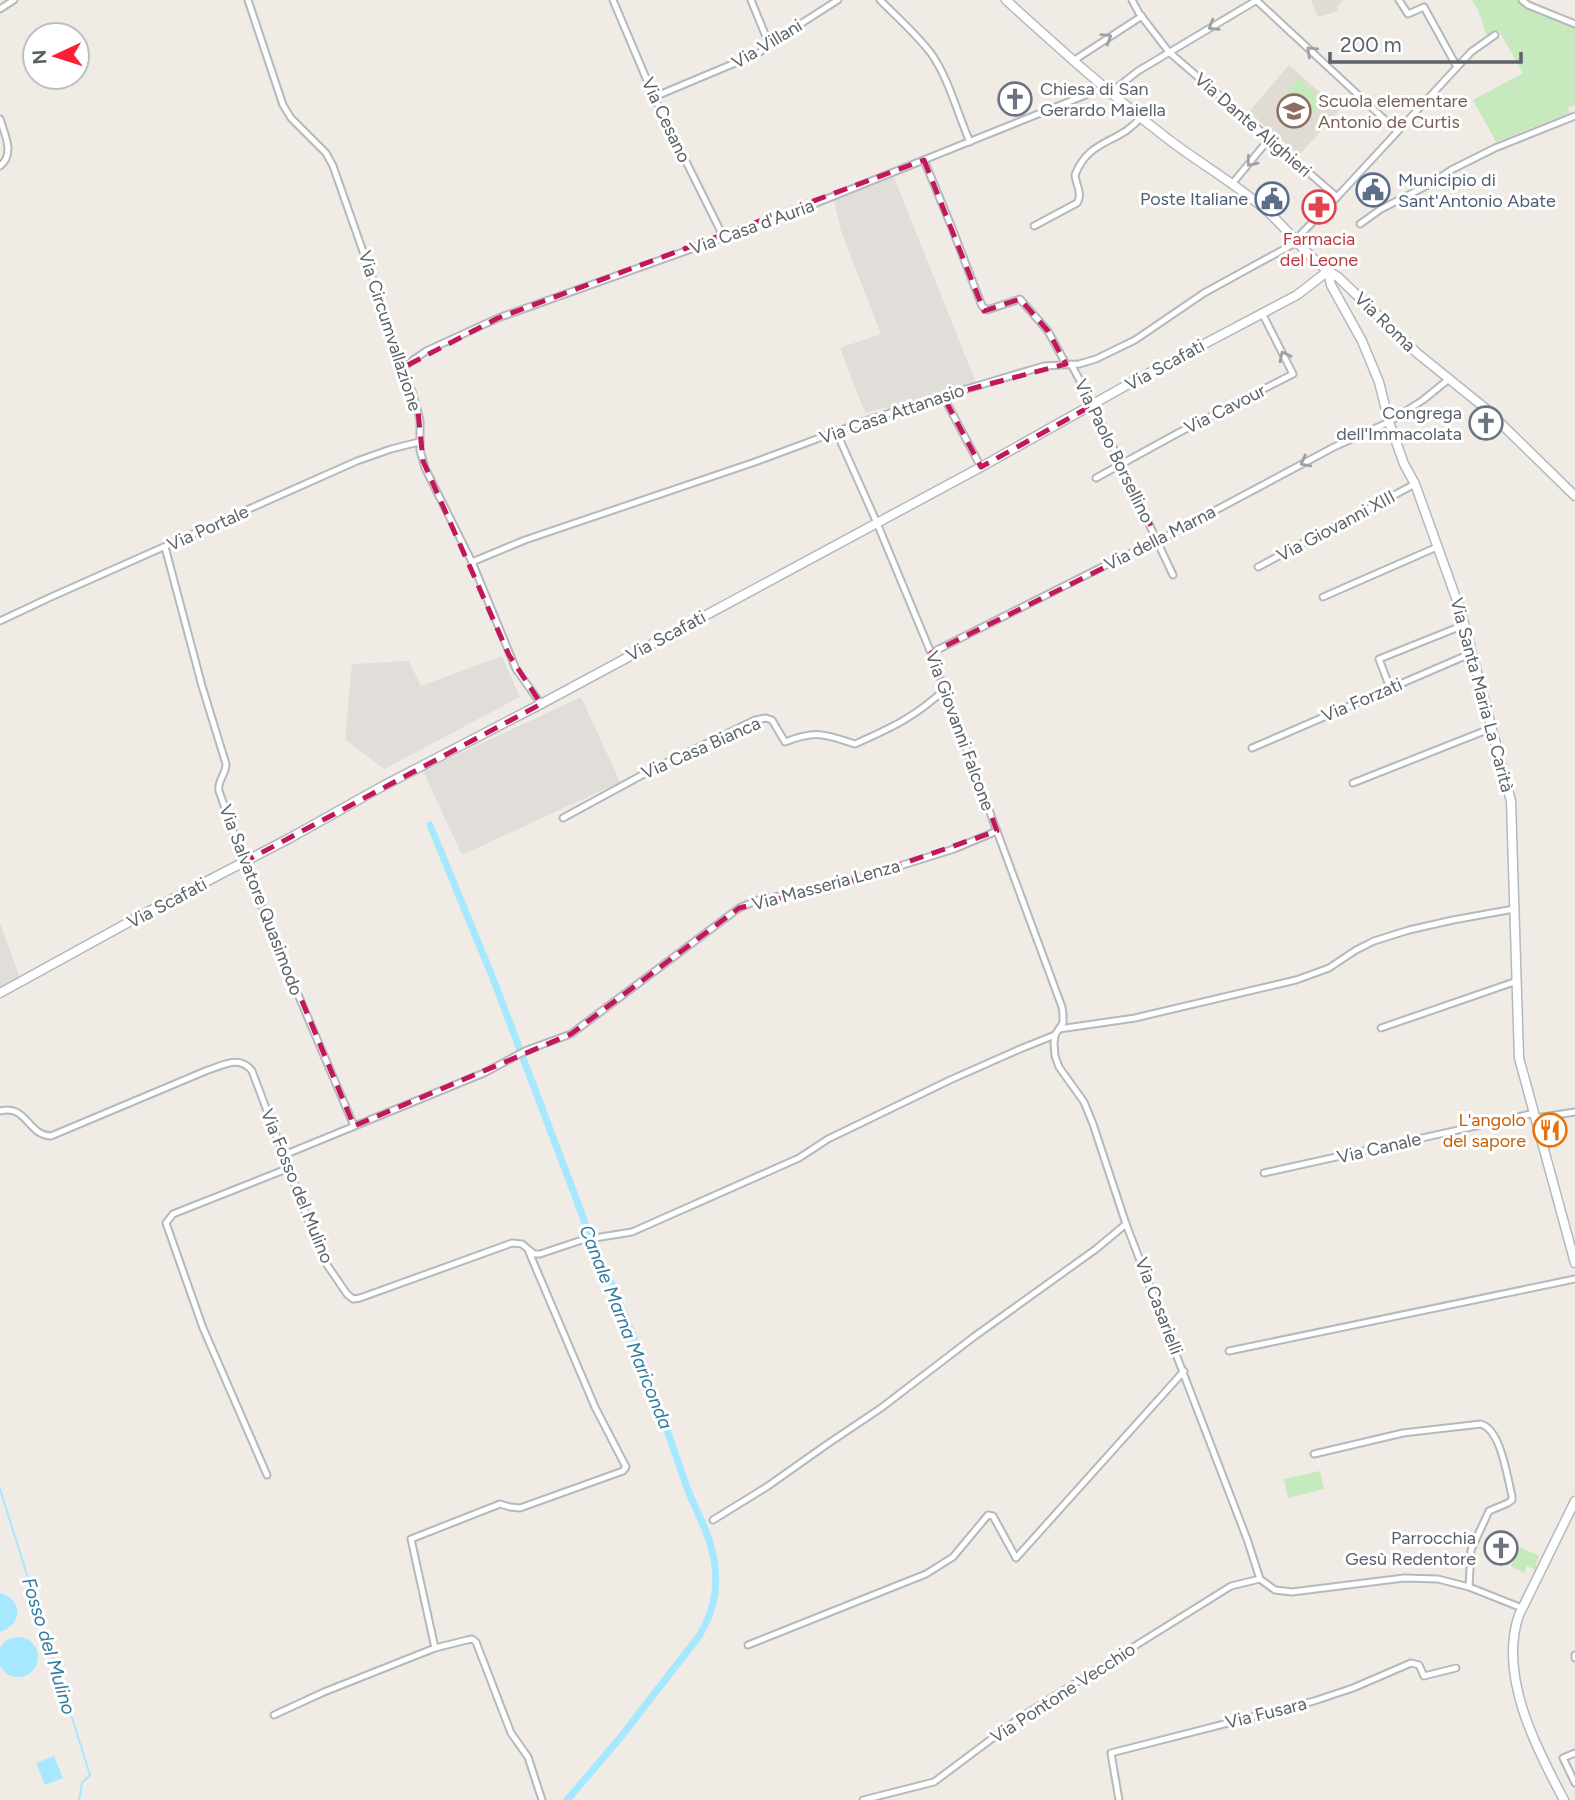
<svg xmlns="http://www.w3.org/2000/svg" width="1575" height="1800" viewBox="0 0 1575 1800" font-family="Figtree,sans-serif">
<rect width="100%" height="100%" fill="#f0ebe4"/>
<g fill="#e1ddd9">
<polygon points="893,175 976,383 889,410 887,407 865,413 840,348 881,334 841,231 834,200"/>
<polygon points="502,656 520,697 384,769 345,739 352,664 409,661 421,686"/>
<polygon points="581,697 620,782 462,855 423,771"/>
<polygon points="0,923 20,978 0,988"/>
</g>
<g fill="#e0dbd3">
<polygon points="1311,0 1343,0 1337,6 1338,11 1318,17"/>
<polygon points="1289,65 1340,110 1299,155 1249,112"/>
</g>
<g fill="#c6eabe">
<polygon points="1472,0 1518,0 1530,8 1575,28 1575,105 1568,108 1570,113 1496,142 1473,100 1523,73 1499,31 1487,36 1478,10"/>
<polygon points="1298,78 1324,101 1312,115 1286,92"/>
<polygon points="1320,1471 1324,1489 1288,1498 1284,1479"/>
<polygon points="1520,1547 1539,1556 1536,1564 1536,1570 1527,1566 1524,1573 1511,1566"/>
</g>
<g fill="#a5e8ff">
<path d="M0,1593c23,6 23,32 0,39z"/>
<circle cx="18" cy="1657" r="20"/>
<polygon points="54,1756 63,1778 45,1785 36,1763"/>
</g>
<g fill="none" stroke-linecap="round" stroke-linejoin="round">
<polyline stroke="#a5e8ff" stroke-width="2" points="0,1489 90,1775 82,1783 79,1800"/>
<path stroke="#a5e8ff" stroke-width="7" d="M430,825l64,156 89,236c3,10 5,21 10,30 5,13 13,25 19,38 28,65 51,133 74,200 9,25 24,48 28,75 5,28 0,52 -15,76l-79,102 -53,62"/>
<defs>
<g id="street">
<polyline points="248,0 283,105 291,118 326,153 333,166 385,314 392,349 412,391 420,420 420,450 425,468 472,562 516,669 541,704"/>
<polyline points="613,0 654,97 724,238"/>
<polyline points="751,0 769,44"/>
<path d="M880,0c17,17 35,33 50,52 18,24 28,63 40,90"/>
<polyline points="1132,0 1139,13 1169,52 1337,197"/>
<polyline points="1256,0 1397,131"/>
<polyline points="1399,0 1408,14 1424,7 1457,67"/>
<polyline points="1522,0 1528,5 1575,24"/>
<polyline points="0,9 14,0"/>
<polyline points="1073,61 1142,16"/>
<polyline points="1110,93 1138,71 1257,0"/>
<polyline points="654,97 759,53 769,44 838,0"/>
<path d="M0,119c5,16 15,35 0,47"/>
<polyline points="924,160 952,228 982,306 987,310 1020,299 1048,331 1066,364"/>
<polyline points="1232,184 1269,139"/>
<polyline points="1360,224 1381,209 1432,183 1451,170 1495,148 1575,116"/>
<path d="M1034,226l43,-23c6,-9 -1,-18 -2,-28 14,-37 45,-31 66,-58"/>
<polyline points="1071,364 1093,405 1173,575"/>
<polyline points="402,368 426,351 498,318 784,216 1103,88"/>
<polyline points="943,396 981,467"/>
<polyline points="836,431 877,523 931,653 1062,1007 1063,1014 1063,1023 1055,1035 1054,1044 1055,1056 1059,1067 1084,1102 1093,1124 1126,1224 1247,1539 1260,1579"/>
<polyline points="1096,478 1178,433 1293,374 1262,313"/>
<path d="M165,547l37,139 24,78c0,11 -9,16 -7,27l25,71 38,95 72,169"/>
<polyline points="472,562 525,540 755,462 865,421 943,396 1044,366 1079,364 1096,359 1135,340 1204,293 1297,242 1301,234 1337,197 1435,91 1471,52 1495,35"/>
<polyline points="1258,567 1415,484"/>
<polyline points="1323,597 1437,547"/>
<polyline points="0,621 51,597 357,461 391,449 419,442"/>
<polyline points="931,653 1124,556 1158,541 1334,447 1389,422 1423,400 1449,379"/>
<polyline points="1390,688 1379,659 1464,625"/>
<polyline points="1252,748 1472,653"/>
<polyline points="1353,783 1492,728"/>
<path d="M563,818l92,-50 100,-48 11,-2 6,2 13,22c31,-12 40,-8 70,2 36,-16 60,-27 89,-54"/>
<polyline points="1381,1028 1517,981"/>
<polyline points="1059,1029 1135,1018 1296,980 1329,968 1356,950 1374,941 1409,930 1453,920 1514,909"/>
<path d="M0,1111c27,-7 27,24 51,25l157,-66c16,-5 32,-15 44,1l71,188 24,35 6,5 7,-1 152,-55 10,1 12,10h6l42,-14 50,-8 167,-74 29,-19 122,-59 70,-31 35,-14"/>
<polyline points="1536,1118 1575,1112"/>
<polyline points="284,1155 484,1073 527,1050 571,1034 739,908 758,900 811,890 858,879 954,849 997,831"/>
<polyline points="1264,1173 1535,1113"/>
<polyline points="1229,1351 1575,1279"/>
<path d="M1314,1454l89,-21 78,-9c20,6 26,52 31,72v4l-4,3 -19,8 -18,39 -2,37"/>
<polyline points="267,1475 203,1328 166,1223 173,1214 289,1168"/>
<polyline points="713,1520 768,1486 826,1445 881,1408 975,1336 1096,1249 1126,1224"/>
<polyline points="1260,1579 1275,1590 1292,1592 1404,1578 1438,1579 1469,1587 1522,1608"/>
<polyline points="748,1645 926,1574 953,1557 988,1515 993,1516 1016,1558 1184,1371"/>
<polyline points="435,1648 467,1640 472,1639 476,1642 511,1733 528,1757 542,1800"/>
<polyline points="1575,1655 1575,1658"/>
<polyline points="274,1715 324,1692 435,1648 411,1539 500,1504 510,1507 520,1508 623,1471 626,1467 595,1407 529,1252"/>
<polyline points="1575,1753 1563,1758 1575,1783"/>
<polyline points="863,1800 934,1782 1021,1717 1231,1586 1260,1579"/>
<polyline points="1119,1800 1111,1753 1314,1701 1353,1688 1411,1663 1419,1665 1424,1676 1456,1668"/>
</g>
<g id="secondary">
<path d="M1006,0c53,48 106,96 162,139 30,23 63,42 92,66 27,21 47,55 78,72l79,76 68,55 90,88"/>
<polyline points="1328,271 1331,285 1362,341 1379,382 1389,422 1404,464 1415,484 1461,612 1511,801 1519,1058 1575,1263"/>
<polyline points="0,993 140,916 290,838 381,787 541,704 981,467 1134,381 1297,295 1328,271"/>
<path d="M1564,1800c-28,-52 -66,-125 -45,-185l56,-114"/>
</g>
</defs>
<use href="#street" stroke="#b5b9bc" stroke-width="9"/>
<use href="#secondary" stroke="#b3b9bd" stroke-width="11"/>
<use href="#street" stroke="#fff" stroke-width="5"/>
<use href="#secondary" stroke="#fff" stroke-width="8"/>
</g>
<defs><path id="oneway-chevron" d="M-2-3.5L2.5 0L-2 3.5" fill="none" stroke-width="1.6" stroke-linecap="round" stroke-linejoin="round" transform="scale(1.75)"/></defs>
<g stroke="#9da1a3">
<use href="#oneway-chevron" transform="translate(1213 26) rotate(149)"/>
<use href="#oneway-chevron" transform="translate(1107 38) rotate(-32)"/>
<use href="#oneway-chevron" transform="translate(1311 51) rotate(-137)"/>
<use href="#oneway-chevron" transform="translate(1251 162) rotate(129)"/>
<use href="#oneway-chevron" transform="translate(1284 356) rotate(-117)"/>
<use href="#oneway-chevron" transform="translate(1305 462) rotate(152)"/>
</g>
<path fill="none" stroke="#c2185b" stroke-width="5" stroke-dasharray="14 9" stroke-linejoin="round" d="M924,160l60,151 36,-12 28,32 18,33 -123,32 38,71 112,-62 65,136 -227,112 66,178 -139,48 -119,29 -168,126 -217,92 -110,-264 297,-158 -32,-49 -86,-194 -5,-50 -16,-43 96,-50z"/>
<defs>
<symbol id="church-ring" viewBox="-11 -11 22 22"><circle r="9.5" fill="#fff" stroke="#6b7280" stroke-width="1.5"/><path d="M-1.2-6h2.4v3.5h3.3v2.4h-3.3V6h-2.4V-.1h-3.3v-2.4h3.3Z" fill="#6b7280"/></symbol>
<symbol id="school-ring" viewBox="-11 -11 22 22"><circle r="9.5" fill="#fff" stroke="#8d6e63" stroke-width="1.5"/><path d="M0-5L7-2L0 1L-7-2ZM-4 1L0 2.5L4 1V4Q0 6-4 4Z" fill="#8d6e63"/></symbol>
<symbol id="civic-ring" viewBox="-11 -11 22 22"><circle r="9.5" fill="#fff" stroke="#5c6f8a" stroke-width="1.5"/><path d="M-.6-6.5H3V-4.5H.6V-3L4-1V1h2V6H-6V1h2V-1L-.6-3ZM-1.2 2.5V6h2.4V2.5Z" fill="#5c6f8a"/></symbol>
<symbol id="pharmacy-ring" viewBox="-11 -11 22 22"><circle r="9.5" fill="#fff" stroke="#e0444e" stroke-width="1.5"/><path d="M-2-6h4v4h4v4h-4v4h-4v-4h-4v-4h4Z" fill="#e0444e"/></symbol>
<symbol id="restaurant-ring" viewBox="-11 -11 22 22"><circle r="9.5" fill="#fff" stroke="#e8710a" stroke-width="1.5"/><path d="M-5-6h1v4h1v-4h1v4h1v-4h1v5L-1.5 .5V6h-2V.5L-5-1ZM5-6V6H3V1.5H1.5Q1.5-4 5-6Z" fill="#e8710a"/></symbol>
</defs>
<g fill-rule="evenodd">
<use href="#church-ring" x="996" y="80" width="38" height="38"/>
<use href="#school-ring" x="1275" y="92" width="38" height="38"/>
<use href="#civic-ring" x="1354" y="171" width="38" height="38"/>
<use href="#civic-ring" x="1253" y="180" width="38" height="38"/>
<use href="#pharmacy-ring" x="1300" y="188" width="38" height="38"/>
<use href="#church-ring" x="1467" y="404" width="38" height="38"/>
<use href="#restaurant-ring" x="1531" y="1111" width="38" height="38"/>
<use href="#church-ring" x="1482" y="1529" width="38" height="38"/>
</g>
<g text-anchor="middle" dominant-baseline="central" stroke-width="6" stroke-linejoin="round" paint-order="stroke">
<g font-size="18" fill="#5c6266" stroke="#fff">
<text transform="translate(767 44) rotate(-31)">Via Villani</text>
<text transform="translate(666 120) rotate(65)">Via Cesano</text>
<text transform="translate(1253 125) rotate(41)">Via Dante Alighieri</text>
<text transform="translate(752 227) rotate(-20)">Via Casa d'Auria</text>
<text transform="translate(1385 322) rotate(44)">Via Roma</text>
<text transform="translate(390 331) rotate(72)">Via Circumvallazione</text>
<text transform="translate(1165 365) rotate(-29)">Via Scafati</text>
<text transform="translate(1225 409) rotate(-27)">Via Cavour</text>
<text transform="translate(892 414) rotate(-19)">Via Casa Attanasio</text>
<text transform="translate(1114 451) rotate(64)">Via Paolo Borsellino</text>
<text transform="translate(1336 526) rotate(-28)">Via Giovanni XIII</text>
<text transform="translate(208 528) rotate(-24)">Via Portale</text>
<text transform="translate(1160 538) rotate(-27)">Via della Marna</text>
<text transform="translate(666 636) rotate(-28)">Via Scafati</text>
<text transform="translate(1482 695) rotate(75)">Via Santa Maria La Carità</text>
<text transform="translate(1362 700) rotate(-23)">Via Forzati</text>
<text transform="translate(960 731) rotate(70)">Via Giovanni Falcone</text>
<text transform="translate(701 748) rotate(-24)">Via Casa Bianca</text>
<text transform="translate(826 885) rotate(-15)">Via Masseria Lenza</text>
<text transform="translate(261 900) rotate(69)">Via Salvatore Quasimodo</text>
<text transform="translate(167 903) rotate(-28)">Via Scafati</text>
<text transform="translate(1379 1148) rotate(-13)">Via Canale</text>
<text transform="translate(297 1186) rotate(68)">Via Fosso del Mulino</text>
<text transform="translate(1159 1306) rotate(69)">Via Casarielli</text>
<text transform="translate(1063 1693) rotate(-33)">Via Pontone Vecchio</text>
<text transform="translate(1266 1713) rotate(-14)">Via Fusara</text>
</g>
<g font-size="18" fill="#5b616d" stroke="#fff" text-anchor="end">
<text x="1040" y="89" text-anchor="start">Chiesa di San<tspan x="1040" dy="21">Gerardo Maiella</tspan></text>
<text x="1462" y="413">Congrega<tspan x="1462" dy="21">dell'Immacolata</tspan></text>
<text x="1476" y="1538">Parrocchia<tspan x="1476" dy="21">Gesù Redentore</tspan></text>
</g>
<g font-size="18" fill="#785e54" stroke="#fff" text-anchor="start">
<text x="1318" y="101">Scuola elementare<tspan x="1318" dy="21">Antonio de Curtis</tspan></text>
</g>
<g font-size="18" fill="#4e5e75" stroke="#fff" text-anchor="start">
<text x="1398" y="180">Municipio di<tspan x="1398" dy="21">Sant'Antonio Abate</tspan></text>
<text x="1248" y="199" text-anchor="end">Poste Italiane</text>
</g>
<g font-size="18" fill="#be3a42" stroke="#fff">
<text x="1319" y="239">Farmacia<tspan x="1319" dy="21">del Leone</tspan></text>
</g>
<g font-size="18" fill="#c56008" stroke="#fff" text-anchor="end">
<text x="1526" y="1120">L'angolo<tspan x="1526" dy="21">del sapore</tspan></text>
</g>
<g font-size="19" font-style="italic" fill="#307ba0" stroke="#fff">
<text transform="translate(626 1327) rotate(68)">Canale Marna Mariconda</text>
<text transform="translate(49 1646) rotate(73)">Fosso del Mulino</text>
</g>
</g>
<g transform="translate(56 56) rotate(266)"><circle r="33" fill="#ffffff" stroke="#bec0c2" stroke-width="2"/>
<path d="M0-5L12 26L0 18L-12 26Z" fill="#fa2037"/>
<text y="-10" font-size="19" font-weight="bold" text-anchor="middle" fill="#5c6266">N</text>
</g>
<path d="M1330 52v10h191v-10" fill="none" stroke="#5c6266" stroke-width="3.5"/>
<text x="1340" y="52" font-size="21" fill="#5c6266" stroke="#ffffff" stroke-width="5" paint-order="stroke">200 m</text>
</svg>
